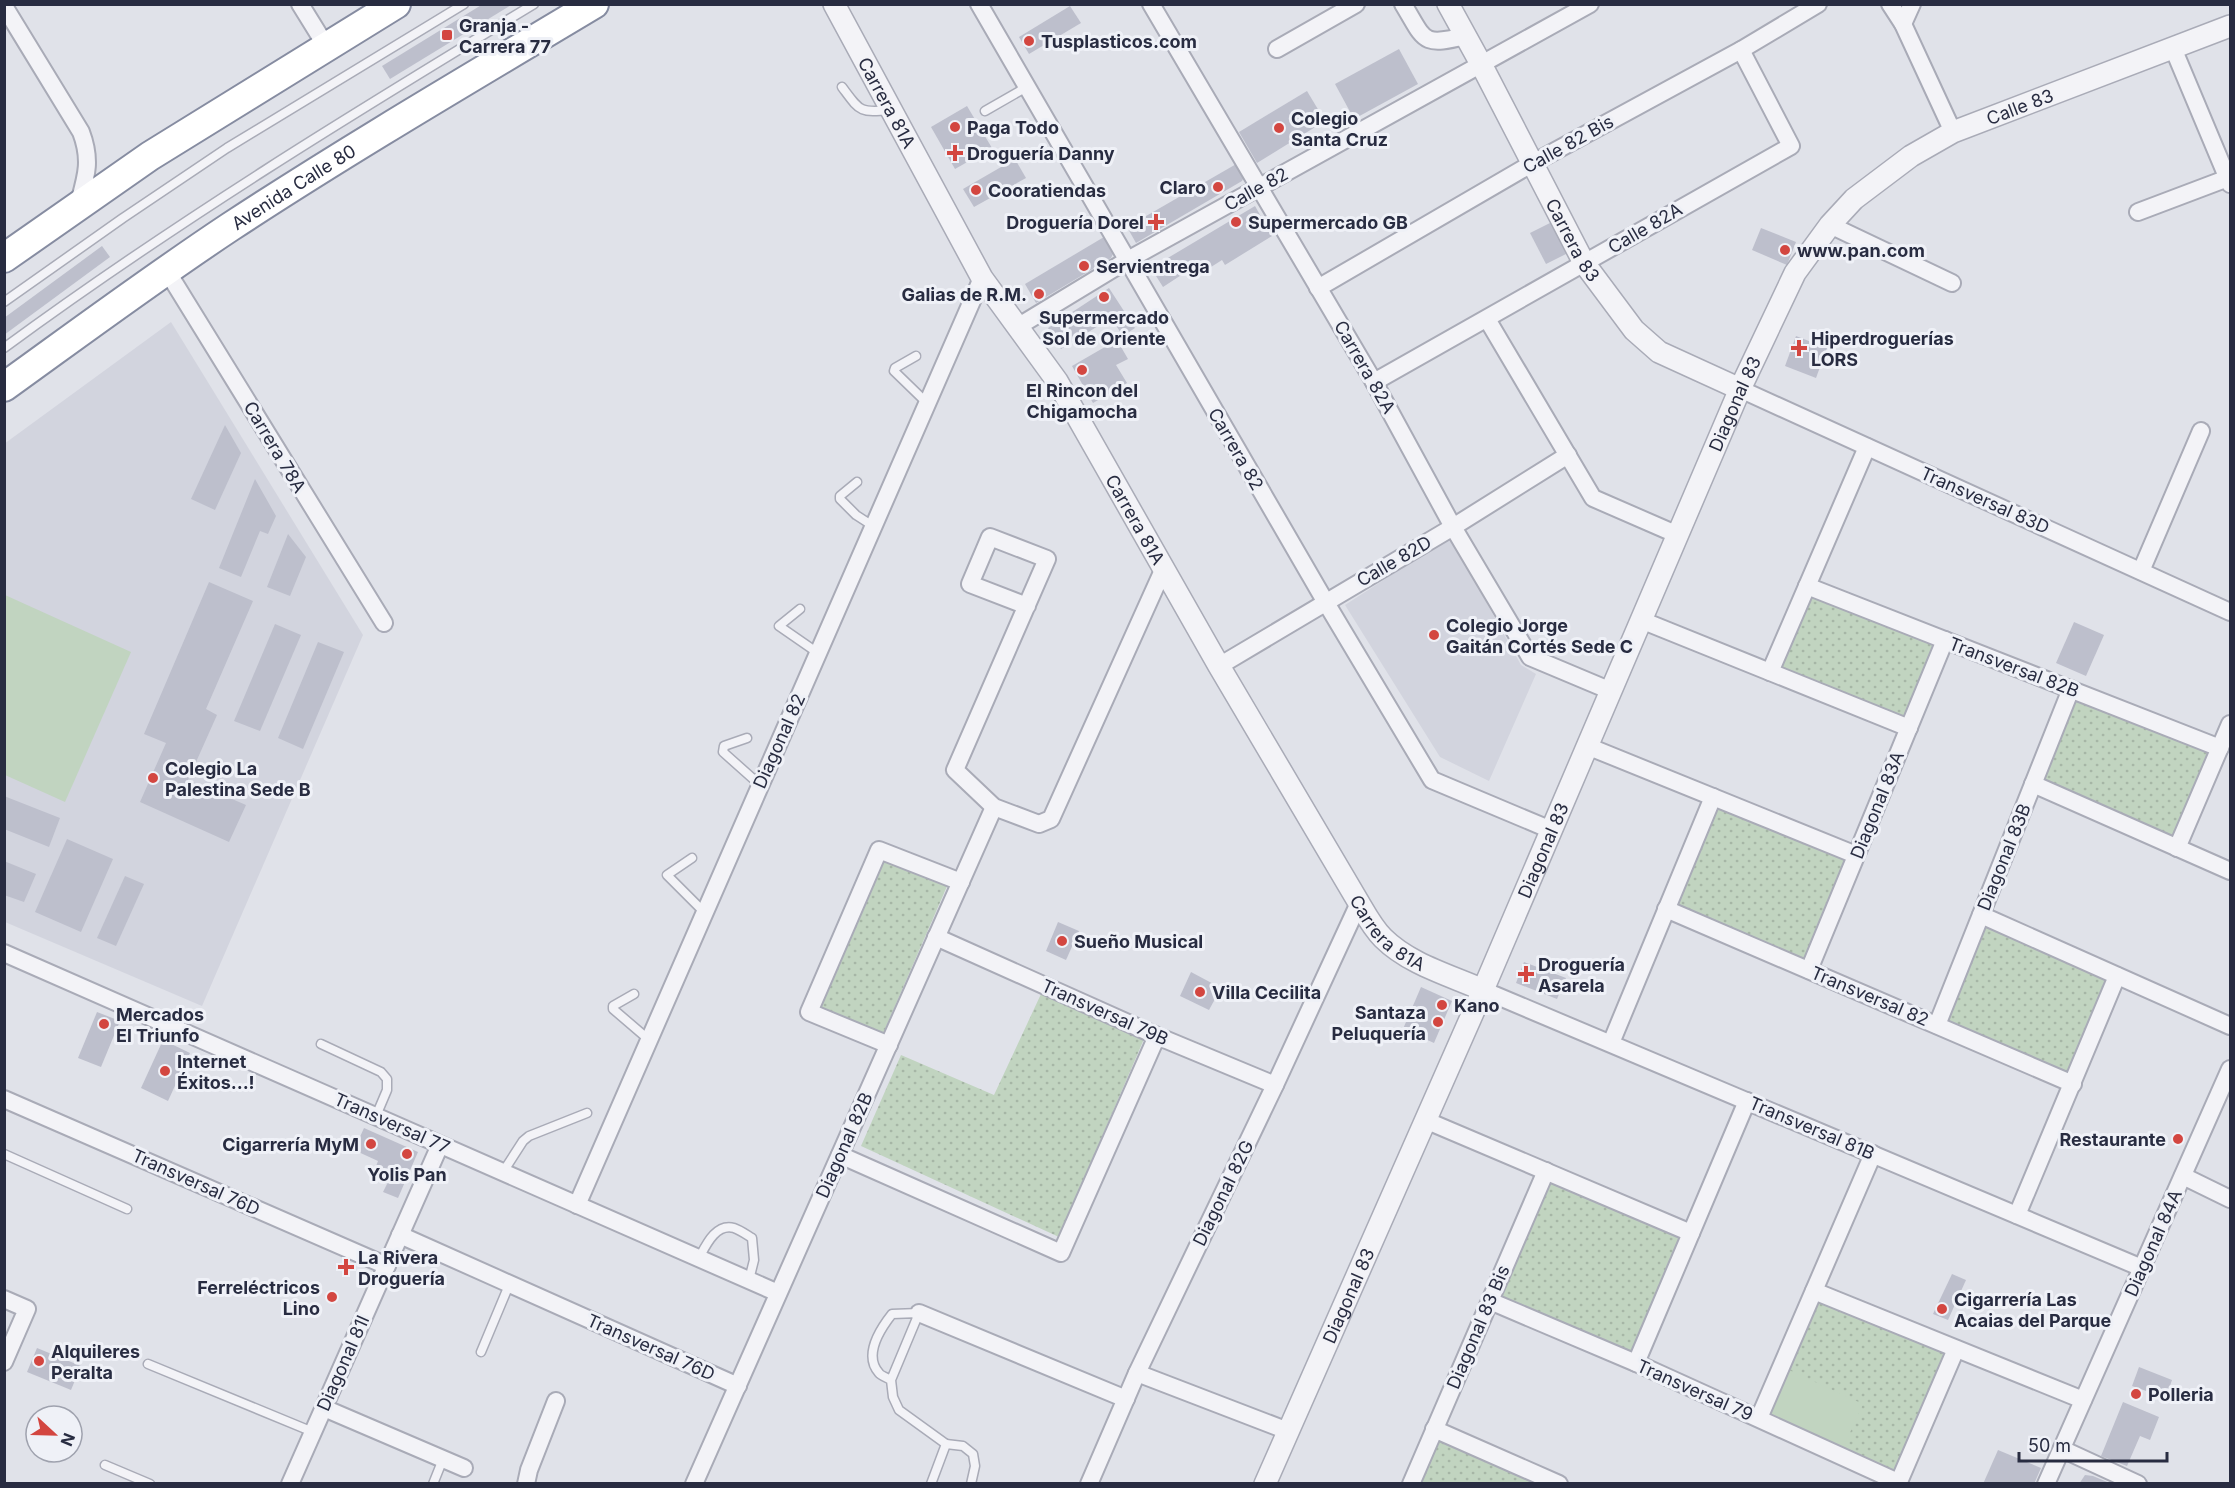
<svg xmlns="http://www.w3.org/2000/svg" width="2235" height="1488" viewBox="0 0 2235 1488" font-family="Inter,sans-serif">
<defs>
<pattern id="grass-dots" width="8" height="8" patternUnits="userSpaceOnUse" patternTransform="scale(1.5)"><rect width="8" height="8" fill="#c1d4c0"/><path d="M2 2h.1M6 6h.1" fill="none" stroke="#a6b6a6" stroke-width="1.8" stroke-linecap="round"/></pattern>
</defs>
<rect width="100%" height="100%" fill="#e0e2e9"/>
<g fill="#d2d4de">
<polygon points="171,322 363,635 202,1006 5,922 4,444"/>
<polygon points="1450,537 1521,665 1536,674 1489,781 1440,757 1345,605"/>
</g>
<g fill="url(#grass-dots)">
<polygon points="1807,586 1945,640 1909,728 1770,672"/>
<polygon points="2071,689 2220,748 2177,848 2033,784"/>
<polygon points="1713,797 1856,855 1809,970 1666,909"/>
<polygon points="885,860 948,884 882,1036 821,1008"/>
<polygon points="1981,915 2117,976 2073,1084 1937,1025"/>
<polygon points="1041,994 1144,1039 1059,1237 861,1146 901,1055 994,1095"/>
<polygon points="1546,1171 1691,1233 1636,1363 1490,1301"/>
<polygon points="1814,1291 1956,1349 1898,1482 1759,1418"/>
<polygon points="1434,1429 1559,1484 1411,1484"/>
</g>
<g fill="#c1d4c0">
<polygon points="5,595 131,652 65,802 5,775"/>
<polygon points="1789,1370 1863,1404 1843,1448 1769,1415"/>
</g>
<g fill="#bdbfcc">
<polygon points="483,4 513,4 390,79 382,66"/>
<polygon points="1070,6 1081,23 1029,54 1019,37"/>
<polygon points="1399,49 1418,84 1354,119 1335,84"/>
<polygon points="1307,91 1325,121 1257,163 1239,132"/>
<polygon points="967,106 992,148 955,169 931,127"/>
<polygon points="1015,159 1026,178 974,207 963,189"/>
<polygon points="1238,163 1245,175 1242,181 1136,243 1127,227"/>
<polygon points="1255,206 1272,236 1225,265 1222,260 1197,276 1192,268 1163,287 1151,268"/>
<polygon points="1558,219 1574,250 1546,264 1530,233"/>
<polygon points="1761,228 1796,242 1787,265 1752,250"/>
<polygon points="1104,237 1114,252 1111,258 1036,303 1025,284"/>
<polygon points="102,246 110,257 4,335 4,318"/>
<polygon points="1109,288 1135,328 1123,336 1111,318 1061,349 1048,328"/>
<polygon points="1796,336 1827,348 1816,378 1785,366"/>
<polygon points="1117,340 1128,359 1116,365 1127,383 1093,403 1072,366"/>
<polygon points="225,425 241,453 215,510 191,499"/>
<polygon points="255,479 276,516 268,534 260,531 241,577 219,568"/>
<polygon points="288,534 306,557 290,596 267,587"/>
<polygon points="209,582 253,601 206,709 217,715 188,780 246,805 229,842 140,802 166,743 144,734"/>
<polygon points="2074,622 2104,635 2086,676 2056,663"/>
<polygon points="275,624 301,635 260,731 234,721"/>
<polygon points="318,642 344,652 303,749 278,738"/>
<polygon points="4,796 60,818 49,847 4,829"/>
<polygon points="67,839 113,859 81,932 35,912"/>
<polygon points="4,861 36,874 24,902 4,895"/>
<polygon points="125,876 144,884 116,946 97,938"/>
<polygon points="1058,922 1079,931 1066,960 1046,951"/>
<polygon points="1524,962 1566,978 1557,999 1516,983"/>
<polygon points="1191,972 1221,988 1209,1010 1180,996"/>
<polygon points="1421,987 1452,1001 1434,1043 1403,1029"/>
<polygon points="97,1012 120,1021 101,1067 78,1058"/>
<polygon points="163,1040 190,1053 168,1101 141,1088"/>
<polygon points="364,1128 418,1152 398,1198 383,1192 387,1184 372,1177 378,1161 354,1150"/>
<polygon points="1952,1274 1966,1280 1948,1320 1933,1314"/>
<polygon points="37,1348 81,1366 71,1390 27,1372"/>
<polygon points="2139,1367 2172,1380 2166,1398 2132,1386"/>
<polygon points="2123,1402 2159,1417 2150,1440 2140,1436 2127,1466 2101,1456"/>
<polygon points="1998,1450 2041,1468 2034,1484 1983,1484"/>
<polygon points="2085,1475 2093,1476 2112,1484 2079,1484"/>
</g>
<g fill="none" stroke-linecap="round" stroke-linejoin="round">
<defs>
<g id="service">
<path d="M842,87c18,24 17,26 48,23"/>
<polyline points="985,111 1025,88"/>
<polyline points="4,302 123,218 227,148 464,4"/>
<path d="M4,348c170,-125 350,-235 530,-344"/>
<polyline points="916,356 895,368 894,371 927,403"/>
<polyline points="857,482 840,496 840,499 856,515 873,526"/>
<polyline points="800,609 779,626 818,653"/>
<polyline points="747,738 724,746 723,752 760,785"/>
<polyline points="692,858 667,875 704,912"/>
<polyline points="634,994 613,1006 613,1009 648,1039"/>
<polyline points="321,1044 381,1072 387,1079 387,1090 376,1116"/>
<polyline points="4,1154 127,1209"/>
<polyline points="503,1172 523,1141 529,1136 587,1113"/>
<path d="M699,1258c7,-13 17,-35 35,-30 6,2 13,7 18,10l2,22 -5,20"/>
<polyline points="481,1352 509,1285"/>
<polyline points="148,1364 313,1432"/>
<path d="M891,1380c-3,-2 -10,-4 -12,-7 -16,-18 2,-45 13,-59l27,-1 -28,67 2,17 6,13 47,34 -15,40"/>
<polyline points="946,1444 963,1446 973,1454 975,1466 971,1484"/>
<polyline points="105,1465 150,1484"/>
<polyline points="433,1484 443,1459"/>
</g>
<g id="minor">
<polyline points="300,4 326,46"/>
<polyline points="979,4 1325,601 1432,780 1551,830"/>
<polyline points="1151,4 1374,382 1453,527 1530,657 1611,691"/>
<path d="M1403,4c22,36 18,43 62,32"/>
<polyline points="1890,4 1903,24 1953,132"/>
<path d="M4,6l77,126c11,29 5,45 -3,74"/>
<polyline points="1903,24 1912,4"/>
<polyline points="2173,48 2230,184"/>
<polyline points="1277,49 1356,4"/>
<polyline points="2138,212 2228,178"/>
<polyline points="1830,225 1952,283"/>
<polyline points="167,271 384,623"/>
<polyline points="1318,288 1533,163 1741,50 1818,4"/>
<polyline points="1487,319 1593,498 1678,535"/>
<polyline points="1019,326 1126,261 1590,4"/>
<polyline points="1374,382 1791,146 1741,50"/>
<polyline points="1740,389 2230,612"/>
<polyline points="2141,571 2201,431"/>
<polyline points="1807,586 2220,748"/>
<polyline points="1027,606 970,584 990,537 1047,559 955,770 994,807 1039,824 1051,819 1164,568"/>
<polyline points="1641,620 1909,728"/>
<polyline points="1219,666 1453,527 1568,455"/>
<polyline points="1770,672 1867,447"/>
<polyline points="1587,746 1856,855"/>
<polyline points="2033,784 2230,871"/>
<polyline points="2177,848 2230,724"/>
<polyline points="1666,909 2073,1084"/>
<polyline points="1981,915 2230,1026"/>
<polyline points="936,937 1157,1036 1275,1085"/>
<polyline points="4,953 778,1293"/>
<polyline points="1809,970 1945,640"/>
<polyline points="1483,990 2142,1268"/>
<polyline points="1937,1025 2071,689"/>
<polyline points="1611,1043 1713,797"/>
<polyline points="889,1045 809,1012 879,850 961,882"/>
<polyline points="4,1099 387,1266"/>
<polyline points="1425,1120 1691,1233"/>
<polyline points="840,1155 1061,1253 1157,1036"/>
<polyline points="2183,1176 2230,1199"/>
<polyline points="577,1205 982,278"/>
<polyline points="2017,1215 2117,976"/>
<polyline points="400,1235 738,1386"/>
<polyline points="1814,1291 2083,1400"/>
<polyline points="4,1299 27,1309 4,1362"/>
<polyline points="1490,1301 1636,1363 1898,1482"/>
<polyline points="919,1313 1126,1399"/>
<polyline points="1636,1363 1747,1101"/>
<polyline points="1137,1373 1288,1431"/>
<polyline points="324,1408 464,1468"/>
<polyline points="1759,1418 1873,1154"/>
<polyline points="1434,1429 1559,1484"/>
<polyline points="2062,1449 2138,1484"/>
<polyline points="290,1484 440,1145"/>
<polyline points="526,1484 529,1470 556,1401"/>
<polyline points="694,1484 994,807"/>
<polyline points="1089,1484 1137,1373 1275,1085 1359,903"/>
<polyline points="1411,1484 1546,1171"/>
<polyline points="1898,1484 1956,1349"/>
<polyline points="2046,1484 2230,1069"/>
</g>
<g id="tertiary">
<path id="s1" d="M834,4l148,274 75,103 162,285 140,237c7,12 14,25 24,35 26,26 66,37 100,52"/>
<path id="s2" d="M1448,4l33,60 103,199 50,67 25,22 81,37"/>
<path id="s3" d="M1265,1484l218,-494 257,-601 55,-116 35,-48 24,-26 57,-43 42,-24 277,-106"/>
</g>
<g id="trunk">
<polyline points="4,258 150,156 396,4"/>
<path id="s4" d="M4,387c75,-54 149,-109 226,-160 119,-78 242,-150 364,-223"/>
</g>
</defs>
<use href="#service" stroke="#a9abb7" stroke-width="11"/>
<use href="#minor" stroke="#a9abb7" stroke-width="20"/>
<use href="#tertiary" stroke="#a9abb7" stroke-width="24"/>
<use href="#trunk" stroke="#868ca1" stroke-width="32"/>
<use href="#service" stroke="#f3f3f7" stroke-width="8"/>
<use href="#minor" stroke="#f3f3f7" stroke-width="16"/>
<use href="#tertiary" stroke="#f3f3f7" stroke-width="21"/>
<use href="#trunk" stroke="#fff" stroke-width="28"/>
</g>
<g fill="#d34640" stroke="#eff1f7" stroke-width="2">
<rect x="441" y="29" width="12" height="12" rx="3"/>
<circle cx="1029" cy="41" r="6"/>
<circle cx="955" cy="127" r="6"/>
<circle cx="1279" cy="128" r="6"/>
<path d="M952 144h6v6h6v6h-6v6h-6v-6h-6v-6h6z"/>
<circle cx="1218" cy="187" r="6"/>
<circle cx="976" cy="190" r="6"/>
<path d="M1153 213h6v6h6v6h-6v6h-6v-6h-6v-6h6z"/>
<circle cx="1236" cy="222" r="6"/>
<circle cx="1785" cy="250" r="6"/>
<circle cx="1084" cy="266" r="6"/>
<circle cx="1039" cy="294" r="6"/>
<circle cx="1104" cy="297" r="6"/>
<path d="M1796 339h6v6h6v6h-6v6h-6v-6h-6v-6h6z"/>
<circle cx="1082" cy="370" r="6"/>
<circle cx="1434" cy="635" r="6"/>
<circle cx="153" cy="778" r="6"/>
<circle cx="1062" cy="941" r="6"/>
<path d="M1523 965h6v6h6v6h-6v6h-6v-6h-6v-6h6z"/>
<circle cx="1200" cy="992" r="6"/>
<circle cx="1442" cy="1005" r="6"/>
<circle cx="1438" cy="1022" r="6"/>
<circle cx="104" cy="1024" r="6"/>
<circle cx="165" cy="1071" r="6"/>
<circle cx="2178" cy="1139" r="6"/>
<circle cx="371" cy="1144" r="6"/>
<circle cx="407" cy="1154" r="6"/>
<path d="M343 1258h6v6h6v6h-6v6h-6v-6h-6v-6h6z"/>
<circle cx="332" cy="1297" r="6"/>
<circle cx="1942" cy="1309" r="6"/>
<circle cx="39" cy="1361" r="6"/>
<circle cx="2136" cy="1394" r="6"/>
</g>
<g text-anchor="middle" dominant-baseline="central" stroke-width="6" stroke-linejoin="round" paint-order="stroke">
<g font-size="18" font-weight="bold" fill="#282c41" stroke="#eff1f7" text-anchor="start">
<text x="459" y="25">Granja -<tspan x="459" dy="21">Carrera 77</tspan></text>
<text x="1041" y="41">Tusplasticos.com</text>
<text x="1291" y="118">Colegio<tspan x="1291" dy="21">Santa Cruz</tspan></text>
<text x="967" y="127">Paga Todo</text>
<text x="967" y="153">Droguería Danny</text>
<text x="1206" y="187" text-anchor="end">Claro</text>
<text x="988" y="190">Cooratiendas</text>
<text x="1144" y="222" text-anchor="end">Droguería Dorel</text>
<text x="1248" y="222">Supermercado GB</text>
<text x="1797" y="250">www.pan.com</text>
<text x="1096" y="266">Servientrega</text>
<text x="1027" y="294" text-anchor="end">Galias de R.M.</text>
<text x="1104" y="317" text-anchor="middle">Supermercado<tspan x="1104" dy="21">Sol de Oriente</tspan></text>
<text x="1811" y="338">Hiperdroguerías<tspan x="1811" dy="21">LORS</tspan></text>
<text x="1082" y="390" text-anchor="middle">El Rincon del<tspan x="1082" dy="21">Chigamocha</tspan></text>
<text x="1446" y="625">Colegio Jorge<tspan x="1446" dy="21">Gaitán Cortés Sede C</tspan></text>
<text x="165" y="768">Colegio La<tspan x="165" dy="21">Palestina Sede B</tspan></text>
<text x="1074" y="941">Sueño Musical</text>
<text x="1538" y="964">Droguería<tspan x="1538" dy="21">Asarela</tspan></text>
<text x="1212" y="992">Villa Cecilita</text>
<text x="1454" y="1005">Kano</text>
<text x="1426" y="1012" text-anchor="end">Santaza<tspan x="1426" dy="21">Peluquería</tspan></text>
<text x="116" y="1014">Mercados<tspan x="116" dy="21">El Triunfo</tspan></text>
<text x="177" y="1061">Internet<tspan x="177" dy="21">Éxitos...!</tspan></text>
<text x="2166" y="1139" text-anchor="end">Restaurante</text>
<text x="359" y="1144" text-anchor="end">Cigarrería MyM</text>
<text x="407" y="1174" text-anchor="middle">Yolis Pan</text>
<text x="358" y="1257">La Rivera<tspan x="358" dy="21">Droguería</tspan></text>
<text x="320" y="1287" text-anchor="end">Ferreléctricos<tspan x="320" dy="21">Lino</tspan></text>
<text x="1954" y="1299">Cigarrería Las<tspan x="1954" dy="21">Acaias del Parque</tspan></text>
<text x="51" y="1351">Alquileres<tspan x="51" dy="21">Peralta</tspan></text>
<text x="2148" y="1394">Polleria</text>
</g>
<g font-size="18" fill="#282c41" stroke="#eff1f7">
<text stroke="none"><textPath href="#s1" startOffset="112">Carrera 81A</textPath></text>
<text stroke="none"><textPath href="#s3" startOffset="1608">Calle 83</textPath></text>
<text transform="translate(1568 144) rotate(-29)">Calle 82 Bis</text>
<text stroke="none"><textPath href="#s4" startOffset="352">Avenida Calle 80</textPath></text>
<text transform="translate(1256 189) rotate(-29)">Calle 82</text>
<text transform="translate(1645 228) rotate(-30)">Calle 82A</text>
<text stroke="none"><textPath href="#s2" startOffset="267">Carrera 83</textPath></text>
<text transform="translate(1365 367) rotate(60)">Carrera 82A</text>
<text stroke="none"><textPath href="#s3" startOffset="1178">Diagonal 83</textPath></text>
<text transform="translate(275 447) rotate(59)">Carrera 78A</text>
<text transform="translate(1236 449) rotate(60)">Carrera 82</text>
<text transform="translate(1985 500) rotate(24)">Transversal 83D</text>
<text stroke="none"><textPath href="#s1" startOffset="598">Carrera 81A</textPath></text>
<text transform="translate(1394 561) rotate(-30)">Calle 82D</text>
<text transform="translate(2014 667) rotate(21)">Transversal 82B</text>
<text transform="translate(779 741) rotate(-66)">Diagonal 82</text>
<text transform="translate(1877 805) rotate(-68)">Diagonal 83A</text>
<text stroke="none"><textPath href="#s3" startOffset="692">Diagonal 83</textPath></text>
<text transform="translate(2004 857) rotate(-68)">Diagonal 83B</text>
<text stroke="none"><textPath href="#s1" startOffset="1084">Carrera 81A</textPath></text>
<text transform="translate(1870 996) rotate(23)">Transversal 82</text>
<text transform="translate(1105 1012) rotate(24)">Transversal 79B</text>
<text transform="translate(392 1123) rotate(24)">Transversal 77</text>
<text transform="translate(1812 1128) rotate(23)">Transversal 81B</text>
<text transform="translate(844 1145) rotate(-66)">Diagonal 82B</text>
<text transform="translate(196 1182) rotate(24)">Transversal 76D</text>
<text transform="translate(1223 1193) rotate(-64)">Diagonal 82G</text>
<text transform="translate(2153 1243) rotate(-66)">Diagonal 84A</text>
<text stroke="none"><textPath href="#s3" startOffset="206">Diagonal 83</textPath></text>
<text transform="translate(1478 1327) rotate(-67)">Diagonal 83 Bis</text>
<text transform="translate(651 1347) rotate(24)">Transversal 76D</text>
<text transform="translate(343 1363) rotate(-66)">Diagonal 81I</text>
<text transform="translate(1695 1390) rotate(24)">Transversal 79</text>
</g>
</g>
<rect width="2235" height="1488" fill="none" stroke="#282c41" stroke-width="12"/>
<g transform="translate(54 1434) rotate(112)"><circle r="28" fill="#eff1f7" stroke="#9fa2ae" stroke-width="1.5"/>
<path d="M0-4.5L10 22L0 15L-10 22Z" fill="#d34640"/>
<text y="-9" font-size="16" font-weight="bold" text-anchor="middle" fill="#282c41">N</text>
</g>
<path d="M2019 1452v9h148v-9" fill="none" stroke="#282c41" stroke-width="3"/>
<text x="2028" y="1452" font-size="18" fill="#282c41" stroke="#eff1f7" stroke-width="4.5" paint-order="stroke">50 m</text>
</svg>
